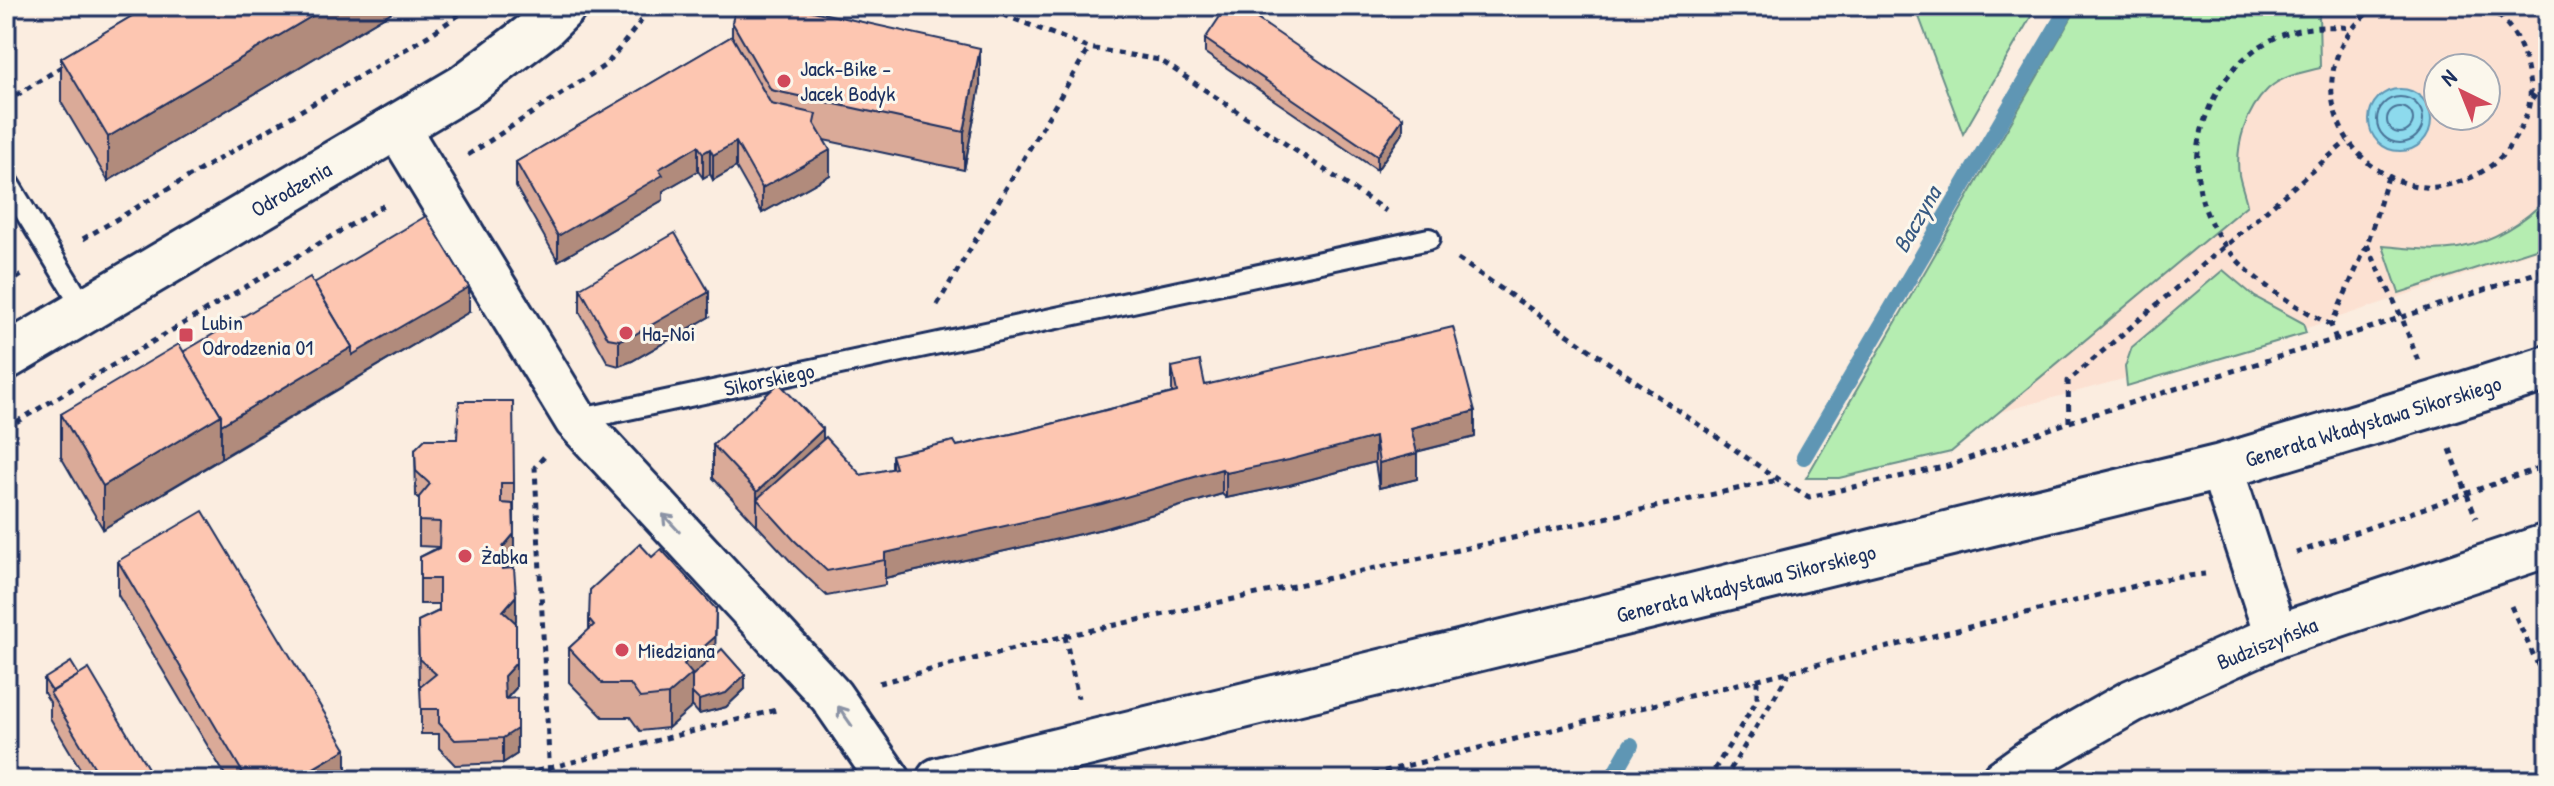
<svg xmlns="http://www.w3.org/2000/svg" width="2554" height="786" viewBox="0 0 2554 786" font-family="'Patrick Hand',sans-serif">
<rect width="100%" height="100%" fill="#fbede0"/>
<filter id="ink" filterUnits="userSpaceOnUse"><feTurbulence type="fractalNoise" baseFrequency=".0125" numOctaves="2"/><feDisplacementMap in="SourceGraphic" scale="16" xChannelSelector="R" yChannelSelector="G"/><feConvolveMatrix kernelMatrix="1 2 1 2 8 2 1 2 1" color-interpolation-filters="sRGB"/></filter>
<g filter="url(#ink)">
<path fill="#fce1d2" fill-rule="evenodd" d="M2125,6h423v241l-262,88 -400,108zM2438,68h48v48h-48z"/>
<g fill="#b5edb1" stroke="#688e88" stroke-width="2">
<polygon points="1915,6 2037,6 1963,134"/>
<path d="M2078,6h237l4,4 1,58c-17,4 -38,8 -52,21 -22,21 -33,56 -29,86 2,10 6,20 8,30l-296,247 -112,26h-33z"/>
<path d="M2548,197v48l-149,48 -16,-47c24,2 50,6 75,2 34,-6 67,-26 90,-51z"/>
<polygon points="2223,270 2255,297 2303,323 2306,333 2127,386 2125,367 2132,347"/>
</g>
<circle fill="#8ddaed" stroke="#5f96b4" stroke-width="2" cx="2400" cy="120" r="31"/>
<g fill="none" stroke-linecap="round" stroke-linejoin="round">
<g stroke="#497397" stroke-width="2">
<circle cx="2400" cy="120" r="23"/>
<circle cx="2400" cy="120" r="13"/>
</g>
<g stroke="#5f96b4" stroke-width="16">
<polyline points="1804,457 2069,6"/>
<polyline points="1611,780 1631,745"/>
</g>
<defs>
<g id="service">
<polyline points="6,180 85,310"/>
<polyline points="576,420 1429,239"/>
</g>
<g id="minor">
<polyline points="397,127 576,420 831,696 889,780"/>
<polyline points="2221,467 2276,636"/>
<polyline points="2003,780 2039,754 2132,701 2276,636 2548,545"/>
</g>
<g id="tertiary">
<polyline points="6,357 464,87 544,26 564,6"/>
<polyline points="939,780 2221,467 2434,404 2548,368"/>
</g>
</defs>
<use href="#service" stroke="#1b2f5e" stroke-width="26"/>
<use href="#minor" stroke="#1b2f5e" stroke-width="48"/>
<use href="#tertiary" stroke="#1b2f5e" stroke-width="50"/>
<g stroke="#1b2f5e" stroke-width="5" stroke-dasharray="6 6" stroke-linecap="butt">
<polyline points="981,6 1089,48 1160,60 1386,211"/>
<path d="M2374,6c-14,14 -29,28 -36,48 -23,59 20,121 79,132 17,4 36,-2 53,-8 16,-7 32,-19 41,-34 11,-16 21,-36 19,-56 -3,-34 -15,-64 -44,-82"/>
<polyline points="2497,13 2502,6"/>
<polyline points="2531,95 2548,107"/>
<polyline points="6,102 66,64"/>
<polyline points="468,155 607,64 653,6"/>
<polyline points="83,239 428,36 472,6"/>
<polyline points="2367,245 2402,318 2418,361"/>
<polyline points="1458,259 1779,480 1809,497 1948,466 2069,422 2336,339 2548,269"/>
<polyline points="6,285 22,275"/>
<polyline points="937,305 1089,48"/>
<path d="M2331,325c-49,-26 -101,-56 -124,-111 -27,-64 5,-147 68,-176 24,-11 50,-13 77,-10"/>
<polyline points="2336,339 2331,325 2367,245 2388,177"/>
<polyline points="2069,422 2068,381 2347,141"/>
<polyline points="6,428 388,203"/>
<polyline points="2450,449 2476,518"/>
<polyline points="544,457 535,467 550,780"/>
<polyline points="2296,553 2548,465"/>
<polyline points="2511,606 2548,687"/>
<polyline points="1065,636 1078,698"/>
<polyline points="879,683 1065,636 1778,480"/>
<polyline points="502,780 780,709"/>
<polyline points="1349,780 2164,579 2205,574"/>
<polyline points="1708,780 1757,700 1757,680"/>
<polyline points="1724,780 1789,673"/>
</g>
<use href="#service" stroke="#fbf7ec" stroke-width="20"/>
<use href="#minor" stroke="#fbf7ec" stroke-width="42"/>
<use href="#tertiary" stroke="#fbf7ec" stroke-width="44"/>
</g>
<g fill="#daaa98" stroke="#1b2f5e" stroke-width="2">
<polygon points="149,6 402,6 108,181 61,102 61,58"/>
<polygon points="791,7 980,86 964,170 824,140 830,175 762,213 736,167 713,180 710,174 703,178 698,171 663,191 663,200 558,261 516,187 516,162 732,36 732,22"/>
<polygon points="1205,39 1403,132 1377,170 1205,53"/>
<polygon points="314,283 469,312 103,529 61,457 61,414 183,352"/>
<polygon points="580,288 709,317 632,361 619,366 608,363 580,313"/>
<polygon points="1172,367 1205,385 1475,437 1416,452 1417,479 1379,488 1375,462 1289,485 1226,498 1222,494 1102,529 885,578 885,585 827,596 794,565 713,478 713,445 823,439 861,475 892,469 892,455 957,446 1020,432 1172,393"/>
<polygon points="415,449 514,483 514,559 506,568 515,622 516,623 516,688 506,699 517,754 503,763 455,765 439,748 439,734 421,734 421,686 419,684 418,621 439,611 439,604 420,604 420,557 439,547 419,546 419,499 416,496"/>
<polygon points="118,561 346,780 228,780 118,595"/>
<polygon points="589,619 715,656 745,689 726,707 699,714 692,706 668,728 640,731 630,717 603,717 569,682 569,648 589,630"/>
<polygon points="79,675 155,780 87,780 50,718 50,702 44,693 44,679"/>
</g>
<g fill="#b18b7c" stroke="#1b2f5e" stroke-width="2">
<polygon points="329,6 402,6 108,181 108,137"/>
<polygon points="980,48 980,86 964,170 964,132"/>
<polygon points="1403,118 1403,132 1377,170 1377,156"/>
<polygon points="736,142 736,167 713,180 713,155"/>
<polygon points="698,146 698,171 663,191 663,200 558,261 558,236 659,169"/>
<polygon points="710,149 710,174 703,178 703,153"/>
<polygon points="830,150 830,175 762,213 762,188"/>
<polygon points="469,287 469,312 221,458 221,425 352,347"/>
<polygon points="709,292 709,317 632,361 619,366 619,340"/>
<polygon points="1475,411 1475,437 1411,453 1411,428"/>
<polygon points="221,415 221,458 103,529 103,486"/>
<polygon points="823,429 823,462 757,499 757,525 757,492"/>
<polygon points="1375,437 1375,462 1289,485 1226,498 1226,473"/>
<polygon points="1417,453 1417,479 1379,488 1379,463"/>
<polygon points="1222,469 1222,494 1102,529 885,578 885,553"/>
<polygon points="514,534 514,559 503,572 502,594 503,547"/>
<polygon points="9,573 9,606 6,608 6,575"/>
<polygon points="516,596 516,621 503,637 503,611"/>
<polygon points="716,609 715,670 692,690 692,707 668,728 668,695 684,664"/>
<polygon points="516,663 516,688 504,701 504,676"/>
<polygon points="745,675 745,689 726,707 699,714 699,700"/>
<polygon points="517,698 517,754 503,763 503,738"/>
<polygon points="346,749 346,780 293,780"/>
</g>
<g fill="#fdc6b1" stroke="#1b2f5e" stroke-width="2">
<polygon points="149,6 329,6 108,137 61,58"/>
<polygon points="743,6 790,6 980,48 964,132 771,90 732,22 734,15"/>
<polygon points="1227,6 1238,6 1403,118 1377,156 1205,39"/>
<polygon points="732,36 771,104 816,114 814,123 830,150 762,188 736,142 713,155 710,149 703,153 698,146 659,169 663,175 558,236 516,162"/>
<polygon points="426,216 469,287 352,355 352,347 314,283"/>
<polygon points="675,233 709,292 632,336 619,340 608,338 580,288"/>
<polygon points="310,277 352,347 221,425 221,415 183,352"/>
<polygon points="1453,327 1475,411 1411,428 1417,453 1379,463 1375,437 1289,460 1226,473 1222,469 1102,504 885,553 885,560 827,571 794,540 757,499 826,437 861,475 896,468 892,455 954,441 957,446 1020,432 1177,392 1172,367 1200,361 1205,385"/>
<polygon points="179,344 221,415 103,486 61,414"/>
<polygon points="779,383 823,429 757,492 713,445"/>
<polygon points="459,401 513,401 514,483 501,483 501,503 513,504 514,534 503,547 502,569 514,568 516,596 503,611 516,623 516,663 504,676 505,699 517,698 517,729 503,738 455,740 439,723 439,709 421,709 420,687 436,674 419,659 418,621 439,611 439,579 420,579 420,557 439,548 440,522 419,521 419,497 430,484 416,471 415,449 425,439 457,439"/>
<polygon points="203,511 346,749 293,780 247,780 118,561"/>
<polygon points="640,544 652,557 661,549 716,609 715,637 684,664 692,674 668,695 640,698 630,684 603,684 569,648 594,625 589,619 590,590"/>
<polygon points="722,649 745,675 726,693 699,700 692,693 692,676"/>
<polygon points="71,662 79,675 52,691 44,679"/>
<polygon points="89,669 155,780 102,780 50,693"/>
</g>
<defs><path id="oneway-shaft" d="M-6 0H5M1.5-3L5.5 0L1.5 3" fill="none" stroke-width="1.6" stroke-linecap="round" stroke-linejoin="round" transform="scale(2)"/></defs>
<g stroke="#8b93a5">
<use href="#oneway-shaft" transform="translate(671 523) rotate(-133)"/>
<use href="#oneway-shaft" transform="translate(845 716) rotate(-125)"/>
</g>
</g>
<g fill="#d1495b" stroke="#fbf7ec" stroke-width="3">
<circle cx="784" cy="81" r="8"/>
<circle cx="626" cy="333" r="8"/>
<rect x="178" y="327" width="16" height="16" rx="4"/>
<circle cx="465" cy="556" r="8"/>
<circle cx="622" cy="650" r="8"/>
</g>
<g text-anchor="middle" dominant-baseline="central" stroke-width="6" stroke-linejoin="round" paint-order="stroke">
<g font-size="22" fill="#1b2f5e" stroke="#fbf7ec" text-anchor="start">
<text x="800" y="68">Jack-Bike -<tspan x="800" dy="25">Jacek Bodyk</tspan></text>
<text x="202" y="322">Lubin<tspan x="202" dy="25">Odrodzenia 01</tspan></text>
<text x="642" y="333">Ha-Noi</text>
<text x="481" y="556">Żabka</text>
<text x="638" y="650">Miedziana</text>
</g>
<g font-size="22" fill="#1b2f5e" stroke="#fbf7ec">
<text transform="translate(291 189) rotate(-30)">Odrodzenia</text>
<text transform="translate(769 379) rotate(-12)">Sikorskiego</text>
<text transform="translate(2373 421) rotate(-17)">Generała Władysława Sikorskiego</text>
<text transform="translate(1746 583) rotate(-14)">Generała Władysława Sikorskiego</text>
<text transform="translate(2267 643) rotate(-22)">Budziszyńska</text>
</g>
<g font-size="24" font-style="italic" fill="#385a82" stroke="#fbf7ec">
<text transform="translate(1916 219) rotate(-60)">Baczyna</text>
</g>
</g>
<rect width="2554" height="786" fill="none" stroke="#fbf7ec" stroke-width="32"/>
<rect x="16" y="16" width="2522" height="754" fill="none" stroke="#1b2f5e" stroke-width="3" filter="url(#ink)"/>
<g transform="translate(2462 92) rotate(317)"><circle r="38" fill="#fbf7ec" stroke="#a1a7b3" stroke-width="2"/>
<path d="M0-6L14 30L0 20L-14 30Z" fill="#d1495b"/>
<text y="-12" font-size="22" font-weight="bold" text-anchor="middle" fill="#1b2f5e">N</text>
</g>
</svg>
